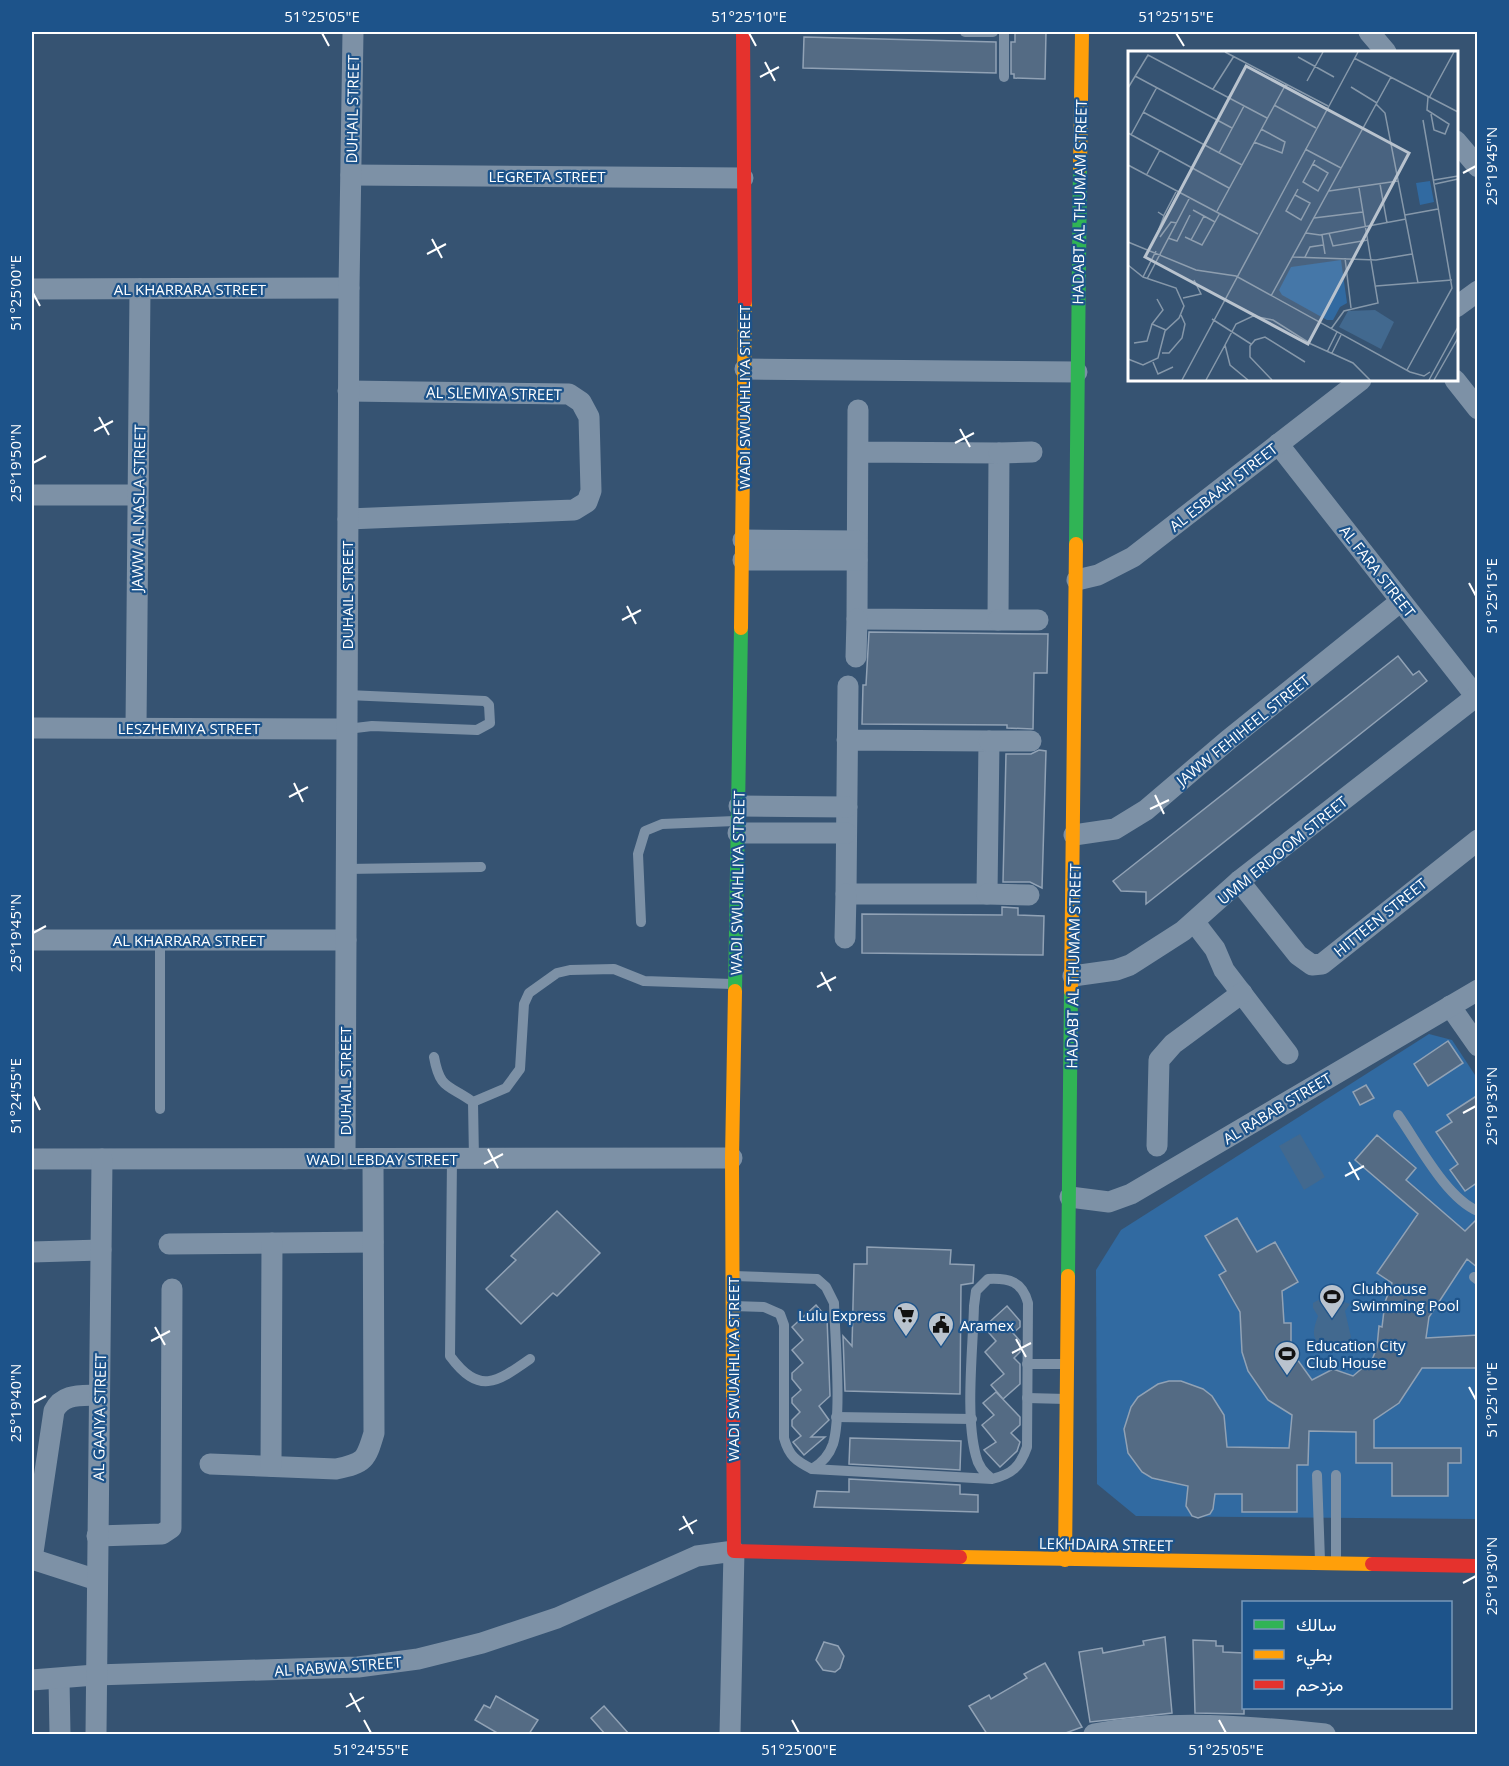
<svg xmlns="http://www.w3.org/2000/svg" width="1509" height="1766" viewBox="0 0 1509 1766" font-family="'Open Sans',Vazirmatn,sans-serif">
<rect width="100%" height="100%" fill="#365372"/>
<polygon fill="#316aa1" points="1429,1034 1452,1040 1477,1078 1477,1519 1136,1516 1097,1484 1096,1270 1121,1230"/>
<g fill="#42698f">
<polygon points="1300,1134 1325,1177 1304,1190 1279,1146"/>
<path d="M1337,1285l7,17 6,2 -5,7 6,26 -3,6 -18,8c-18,-10 -19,-16 -12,-35l-5,-8v-5l7,-4 4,-9 5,1z"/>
</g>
<g fill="#546b84" stroke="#91a2b5" stroke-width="1.5">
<polygon points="1015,32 1046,32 1045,79 1014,78 1014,74 1011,74 1011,42 1015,42"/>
<polygon points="804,37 996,42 996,73 803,68"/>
<polygon points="869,632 1048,634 1047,673 1034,673 1033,729 1007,728 1007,725 862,724 863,685 866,685"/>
<polygon points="1398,656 1413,675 1419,671 1427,681 1146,904 1146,892 1121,891 1113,881"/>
<polygon points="1039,750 1046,751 1042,888 1030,882 1003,882 1006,754 1031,754"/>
<polygon points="1002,907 1018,908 1018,915 1044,916 1043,955 862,953 862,914 1002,915"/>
<polygon points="1448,1041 1463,1063 1428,1086 1414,1064"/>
<polygon points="1366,1085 1374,1098 1360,1105 1353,1092"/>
<polygon points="1478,1095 1478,1182 1465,1191 1450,1170 1458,1164 1436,1132 1452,1122 1447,1115"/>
<polygon points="1377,1135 1416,1168 1406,1180 1465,1231 1478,1218 1478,1268 1467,1259 1429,1317 1426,1338 1478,1335 1478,1368 1422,1368 1399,1403 1374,1420 1374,1448 1461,1448 1461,1463 1448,1463 1448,1496 1392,1496 1392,1463 1356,1463 1356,1432 1309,1431 1308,1465 1297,1465 1297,1512 1242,1512 1242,1494 1215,1494 1213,1509 1210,1514 1198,1518 1192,1516 1186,1506 1188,1486 1152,1478 1142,1472 1128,1453 1124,1429 1131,1407 1138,1397 1158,1384 1169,1381 1181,1381 1203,1389 1212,1396 1224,1415 1227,1447 1289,1448 1292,1415 1268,1400 1248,1371 1242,1352 1240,1312 1219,1275 1226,1271 1205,1236 1237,1218 1257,1252 1275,1242 1298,1282 1282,1291 1284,1323 1291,1323 1291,1344 1294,1355 1312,1380 1333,1369 1353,1376 1372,1360 1377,1347 1379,1326 1382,1327 1385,1302 1392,1283 1377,1273 1418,1214 1355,1160"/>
<polygon points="557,1211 600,1253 557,1296 553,1293 521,1324 486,1289 516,1260 511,1256"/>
<polygon points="867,1247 951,1250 950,1264 974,1265 973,1283 961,1285 960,1394 845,1391 843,1336 852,1346 854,1264 867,1264"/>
<polygon points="816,1305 827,1318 830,1396 819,1406 829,1420 811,1437 825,1437 804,1455 793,1442 801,1436 792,1426 792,1420 800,1412 792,1403 792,1398 801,1390 792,1379 792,1373 803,1363 792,1350 803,1340 792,1327"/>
<polygon points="1007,1306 1020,1321 1020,1327 1013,1333 1020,1341 1020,1352 1014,1358 1020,1364 1020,1384 1003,1399 991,1385 1004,1374 985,1352 996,1341 984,1327"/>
<polygon points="996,1392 1020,1417 1020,1425 1011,1433 1020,1442 1017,1451 1000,1467 984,1450 996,1442 982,1425 994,1415 983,1403"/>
<polygon points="850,1438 961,1441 960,1470 849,1464"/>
<polygon points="849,1479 960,1485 960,1494 978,1495 978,1512 814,1507 817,1491 849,1492"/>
<polygon points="1165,1637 1172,1713 1090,1722 1079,1652 1102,1648 1103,1653 1144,1645 1143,1641"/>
<polygon points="1193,1640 1216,1641 1216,1646 1223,1646 1223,1652 1244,1653 1244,1714 1195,1713"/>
<polygon points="824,1642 838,1646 844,1656 840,1668 835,1672 823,1670 816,1660"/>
<polygon points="1045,1663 1082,1727 1063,1734 987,1734 969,1706 989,1695 991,1699 1027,1678 1024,1674"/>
<polygon points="496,1696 538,1720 529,1734 499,1734 475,1720 484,1705 490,1708"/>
<polygon points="604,1706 629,1734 605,1734 591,1718"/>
</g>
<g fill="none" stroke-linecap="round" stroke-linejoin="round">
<g stroke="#7d91a6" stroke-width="10">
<polyline points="965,32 993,32"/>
<polyline points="1004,77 1004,32"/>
<polyline points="347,729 372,726 477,730 490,723 489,705 485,701 347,695"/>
<polyline points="346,869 481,867"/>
<polyline points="641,922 638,854 645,831 662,824 735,821"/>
<path d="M434,1057c6,33 14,27 39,45l33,-14 14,-19 4,-65 5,-11 28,-20 13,-3 44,-1 30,12 88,3"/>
<polyline points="473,1102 474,1159"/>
<polyline points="160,1109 160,941"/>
<path d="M1398,1115c20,28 48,83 80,96"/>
<path d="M452,1159l-2,197c29,39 46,27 80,3"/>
<path d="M734,1276l83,3 9,8 8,16c1,35 8,111 -1,141 -4,12 -11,19 -21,25"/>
<polyline points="1474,1277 1478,1280"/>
<path d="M733,1306l31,1 16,7 4,11v113c5,18 12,23 28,31l180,10c20,-5 28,-12 35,-32l1,-144c-6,-22 -19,-25 -40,-24l-12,12 -2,15c-1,43 -9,110 2,150 2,10 8,17 16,23"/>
<polyline points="1027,1364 1066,1364"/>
<polyline points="1027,1398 1066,1399"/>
<polyline points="836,1417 972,1419"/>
<polyline points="1317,1475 1320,1561"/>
<polyline points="1336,1561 1336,1475"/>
</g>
<g stroke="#7d91a6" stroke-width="21">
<polyline points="1369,32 1386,52"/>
<polyline points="1456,141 1478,167"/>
<polyline points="351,175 743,178"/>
<polyline points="32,289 349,288"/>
<polyline points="1456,307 1478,291"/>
<polyline points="745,369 1077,372"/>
<polyline points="1455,380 1478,409"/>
<polyline points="1278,444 1478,699"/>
<polyline points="858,452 999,453 998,620 857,619 858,410"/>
<polyline points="999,453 1032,452"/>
<polyline points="32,495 137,495"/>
<polyline points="348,519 574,510 587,502 591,491 589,417 581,402 569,394 348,391"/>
<polyline points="743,540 857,541"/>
<polyline points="743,560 857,560"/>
<polyline points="1077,580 1098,575 1133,557 1361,380"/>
<polyline points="998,620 1038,620"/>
<polyline points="856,657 857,619"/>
<polyline points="32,728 347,729"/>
<polyline points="136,728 140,289"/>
<polyline points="847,740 989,741 987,894 846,894 848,686"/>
<polyline points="989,741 1031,741"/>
<polyline points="739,806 847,807"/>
<polyline points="738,833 846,833"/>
<polyline points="1074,835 1115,829 1146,810 1227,741 1401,601"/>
<polyline points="1239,881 1298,955 1312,965 1322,964 1478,840"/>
<polyline points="987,894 1029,895"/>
<polyline points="1195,923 1215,949 1224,970 1288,1054"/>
<polyline points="845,938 846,894"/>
<polyline points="32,940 346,940"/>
<polyline points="1073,976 1116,970 1130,965 1183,931 1239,881 1478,695"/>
<polyline points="1450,1006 1478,1046"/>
<polyline points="1157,1146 1159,1060 1173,1044 1242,993"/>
<polyline points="32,1159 732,1158"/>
<polyline points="345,1159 349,288 353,32"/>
<polyline points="1070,1197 1109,1202 1131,1194 1478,990"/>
<polyline points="169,1244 373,1242"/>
<polyline points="32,1252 101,1250"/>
<path d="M210,1464l126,5c29,-6 30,-9 38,-36l-1,-274"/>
<polyline points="271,1466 272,1243"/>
<polyline points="97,1536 162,1534 171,1528 172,1289"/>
<path d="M32,1559l22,-148c9,-18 27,-15 45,-16"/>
<polyline points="32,1559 97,1580"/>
<polyline points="59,1679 60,1734"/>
<polyline points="32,1680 95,1675 358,1667 418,1659 482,1643 557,1618 697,1556 734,1551 730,1734"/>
<polyline points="96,1734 102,1159"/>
<path d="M1094,1734c76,-15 155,-8 231,0"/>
</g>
<g stroke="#30b455" stroke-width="14">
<polyline points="1076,544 1080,168"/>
<polyline points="735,991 741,628"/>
<polyline points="1068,1276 1071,991"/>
</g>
<g stroke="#ff9f0a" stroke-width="14">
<polyline points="1080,168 1082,32"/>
<polyline points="741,628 745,301"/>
<polyline points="1071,991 1076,544"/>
<polyline points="733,1400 732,1158 735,991"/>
<polyline points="960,1557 1372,1564"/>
<polyline points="1065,1560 1068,1276"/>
</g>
<g stroke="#e5322d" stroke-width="14">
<polyline points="743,32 745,301"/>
<polyline points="733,1400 734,1551 960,1557"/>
<polyline points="1372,1564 1478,1566"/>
</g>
</g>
<path fill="none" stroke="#fff" stroke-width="2" d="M322,33l7,13M749,33l7,13M1176,33l8,13M765,62l10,19M760,77l19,-10M1463,173l13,-7M432,239l10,19M427,254l19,-10M33,293l7,13M99,417l10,18M960,429l10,18M94,431l19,-10M955,443l19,-10M33,463l13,-7M1469,583l7,13M627,606l9,18M622,620l19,-10M294,783l9,19M1155,795l9,19M289,797l19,-10M1150,809l19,-9M33,933l13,-7M821,972l10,19M817,987l19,-10M33,1096l7,14M1463,1113l13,-7M488,1149l10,19M1349,1162l10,18M484,1164l19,-10M1345,1176l19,-10M155,1327l10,18M1016,1339l10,18M151,1341l19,-10M1012,1353l19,-10M1469,1387l7,13M33,1403l13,-7M683,1516l10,18M679,1530l18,-10M1463,1583l13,-7M350,1693l10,19M346,1707l18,-10M364,1720l7,13M792,1720l7,13M1219,1720l7,13"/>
<defs>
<symbol id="stadium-pin" viewBox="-11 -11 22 30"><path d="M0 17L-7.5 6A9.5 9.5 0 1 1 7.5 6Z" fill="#b9c3ce" stroke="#1d538a"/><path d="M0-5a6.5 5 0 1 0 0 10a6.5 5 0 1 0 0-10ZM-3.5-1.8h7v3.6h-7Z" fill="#111"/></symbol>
<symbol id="supermarket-pin" viewBox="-11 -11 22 30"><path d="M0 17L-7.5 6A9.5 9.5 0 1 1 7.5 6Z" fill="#b9c3ce" stroke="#1d538a"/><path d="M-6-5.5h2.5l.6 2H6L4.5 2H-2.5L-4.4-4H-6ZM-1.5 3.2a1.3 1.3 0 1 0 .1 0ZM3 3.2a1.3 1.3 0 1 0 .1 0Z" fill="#111"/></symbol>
<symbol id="civic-pin" viewBox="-11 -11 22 30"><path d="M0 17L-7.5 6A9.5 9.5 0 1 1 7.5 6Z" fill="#b9c3ce" stroke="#1d538a"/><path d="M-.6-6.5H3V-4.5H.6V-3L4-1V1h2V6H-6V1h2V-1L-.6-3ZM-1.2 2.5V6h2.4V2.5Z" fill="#111"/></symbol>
</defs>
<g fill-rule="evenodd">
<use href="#stadium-pin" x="1317" y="1282" width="30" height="40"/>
<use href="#supermarket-pin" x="891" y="1300" width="30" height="40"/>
<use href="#civic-pin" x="926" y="1310" width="30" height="40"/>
<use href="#stadium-pin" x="1272" y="1339" width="30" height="40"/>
</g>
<g text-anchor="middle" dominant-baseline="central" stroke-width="4.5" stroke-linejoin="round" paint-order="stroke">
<g font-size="15" fill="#fff" stroke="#1d538a">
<text transform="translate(352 109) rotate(-89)">DUHAIL STREET</text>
<text x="547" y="176">LEGRETA STREET</text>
<text transform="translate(1079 202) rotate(-89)">HADABT AL THUMAM STREET</text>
<text x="190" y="289">AL KHARRARA STREET</text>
<text transform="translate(494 393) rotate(1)">AL SLEMIYA STREET</text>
<text transform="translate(744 397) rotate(-90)">WADI SWUAIHLIYA STREET</text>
<text transform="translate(1223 487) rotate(-38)">AL ESBAAH STREET</text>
<text transform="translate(138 508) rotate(-89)">JAWW AL NASLA STREET</text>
<text transform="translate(1378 571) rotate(52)">AL FARA STREET</text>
<text transform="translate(347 595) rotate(-90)">DUHAIL STREET</text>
<text x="189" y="728">LESZHEMIYA STREET</text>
<text transform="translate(1243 730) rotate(-39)">JAWW FEHIHEEL STREET</text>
<text transform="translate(1282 850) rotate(-39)">UMM ERDOOM STREET</text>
<text transform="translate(737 883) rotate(-89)">WADI SWUAIHLIYA STREET</text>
<text transform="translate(1380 917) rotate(-39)">HITTEEN STREET</text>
<text x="189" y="940">AL KHARRARA STREET</text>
<text transform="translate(1073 966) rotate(-89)">HADABT AL THUMAM STREET</text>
<text transform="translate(345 1081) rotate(-90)">DUHAIL STREET</text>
<text transform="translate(1277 1108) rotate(-31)">AL RABAB STREET</text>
<text x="382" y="1159">WADI LEBDAY STREET</text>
<text transform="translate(733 1369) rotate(-90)">WADI SWUAIHLIYA STREET</text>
<text transform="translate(99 1417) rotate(-89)">AL GAAIYA STREET</text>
<text transform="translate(1106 1544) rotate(1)">LEKHDAIRA STREET</text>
<text transform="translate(338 1666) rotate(-4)">AL RABWA STREET</text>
</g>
<g font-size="15" fill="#fff" stroke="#1d538a" text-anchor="start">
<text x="1352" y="1288">Clubhouse<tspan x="1352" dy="17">Swimming Pool</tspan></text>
<text x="886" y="1315" text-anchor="end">Lulu Express</text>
<text x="960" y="1325">Aramex</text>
<text x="1306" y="1345">Education City<tspan x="1306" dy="17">Club House</tspan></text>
</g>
</g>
<g transform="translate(1128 51)">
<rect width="330" height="330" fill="#365372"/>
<path d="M302,130l4,21 -14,3 -4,-22zM213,209l6,43 -7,4 -7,13h-6l-45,-25 -3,-5 12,-23z" fill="#316aa1"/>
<path d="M247,259l19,12 -13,27 -42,-22 9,-16z" fill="#42698f"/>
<path fill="none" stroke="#8698aa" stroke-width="1.5" d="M97,1l103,54M170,6l36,20M226,7l104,54M7,25l97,52M179,30l16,-29M223,36l26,16M0,37l20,-33 119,63M85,38l21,-33M300,46l-1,13 22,14 -4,10 -11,-4 -3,-16M301,47l25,-46M248,53l9,9 33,170M146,54l42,23M15,61l99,53M0,82l101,55M3,84l26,-48M126,91l28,11 3,-11 -24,-13M177,98l36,19M91,102l25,-47M185,113l15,9 -10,18 -15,-9 12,-22M0,114l130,69M19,123l13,-24M306,129l24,-4M252,133l7,39M307,133l23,-5M201,140l69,-10M167,144l15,8 -9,17 -15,-9 12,-22M65,159l22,12M89,160l69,-127M36,164l13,-25M277,164l33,-6M186,167l49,-6M178,182l14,2 86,-16M201,182l4,13 35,-6M29,183l7,-18 -6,-4M194,184l3,19M32,186l11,-15 6,1M57,186l17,8 18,-32M40,187l9,3 13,-26M63,189l13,-24M0,191l68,28 40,6 174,96 14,4 6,-4M165,206l83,3 36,-6M177,206l5,-10 13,-2M217,207l6,50M0,214l15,12 33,11 8,18 -5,12 -14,13 -7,27 -15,7 -15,-6M15,226l13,-26M19,228l43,-82M248,235l76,-6M143,245l120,-219M55,247l18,-4 -7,-14M29,248l6,11 -11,14 14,6M84,268l39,25M203,278l13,-18 34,-8 -19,-115M6,292l13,-2 5,-17M199,301l10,-20M34,302h7l13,-15 3,-14 -4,-9M204,302l9,-18M25,311l5,12 15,-7M279,319l45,-82 -29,-168M54,329l176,-328M78,329l19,-35M120,329l-18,-15 -5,-20 11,-21 17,-8 20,4 38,24 42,19 17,17M144,329l-22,-23v-11l5,-6 10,-3 40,25M301,329l29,-53M306,329l24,-42"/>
<path fill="#b9c3ce" fill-opacity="0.15" stroke="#b9c3ce" stroke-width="3" d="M118,15l163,87 -101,191 -163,-87z"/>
<rect width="330" height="330" fill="none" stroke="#fff" stroke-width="3"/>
</g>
<rect width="1509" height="1766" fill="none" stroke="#1d538a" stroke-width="66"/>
<rect x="1242" y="1601" width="210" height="108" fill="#1d538a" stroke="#7798b9" stroke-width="1.5"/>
<rect x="1254" y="1620" width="30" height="9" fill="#30b455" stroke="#7798b9" stroke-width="1.5"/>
<text x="1296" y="1631" font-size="18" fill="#ffffff">سالك</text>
<rect x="1254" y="1650" width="30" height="9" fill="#ff9f0a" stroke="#7798b9" stroke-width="1.5"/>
<text x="1296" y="1661" font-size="18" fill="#ffffff">بطيء</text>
<rect x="1254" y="1680" width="30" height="9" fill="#e5322d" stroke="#7798b9" stroke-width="1.5"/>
<text x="1296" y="1691" font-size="18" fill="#ffffff">مزدحم</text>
<rect x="33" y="33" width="1443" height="1700" fill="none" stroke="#fff" stroke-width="2"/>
<g font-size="15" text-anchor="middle" fill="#fff">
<text x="322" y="22">51°25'05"E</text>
<text x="749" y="22">51°25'10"E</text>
<text x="1176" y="22">51°25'15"E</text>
<text transform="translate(1492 166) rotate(-90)" y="5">25°19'45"N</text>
<text transform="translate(16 293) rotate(-90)" y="5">51°25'00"E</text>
<text transform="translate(16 463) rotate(-90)" y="5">25°19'50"N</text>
<text transform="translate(1492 596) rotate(-90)" y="5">51°25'15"E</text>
<text transform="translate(16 933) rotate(-90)" y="5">25°19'45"N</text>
<text transform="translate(16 1096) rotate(-90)" y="5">51°24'55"E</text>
<text transform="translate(1492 1106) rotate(-90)" y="5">25°19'35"N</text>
<text transform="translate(1492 1400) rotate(-90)" y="5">51°25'10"E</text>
<text transform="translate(16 1403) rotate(-90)" y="5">25°19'40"N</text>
<text transform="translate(1492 1576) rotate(-90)" y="5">25°19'30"N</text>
<text x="371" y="1755">51°24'55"E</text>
<text x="799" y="1755">51°25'00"E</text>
<text x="1226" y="1755">51°25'05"E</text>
</g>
</svg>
